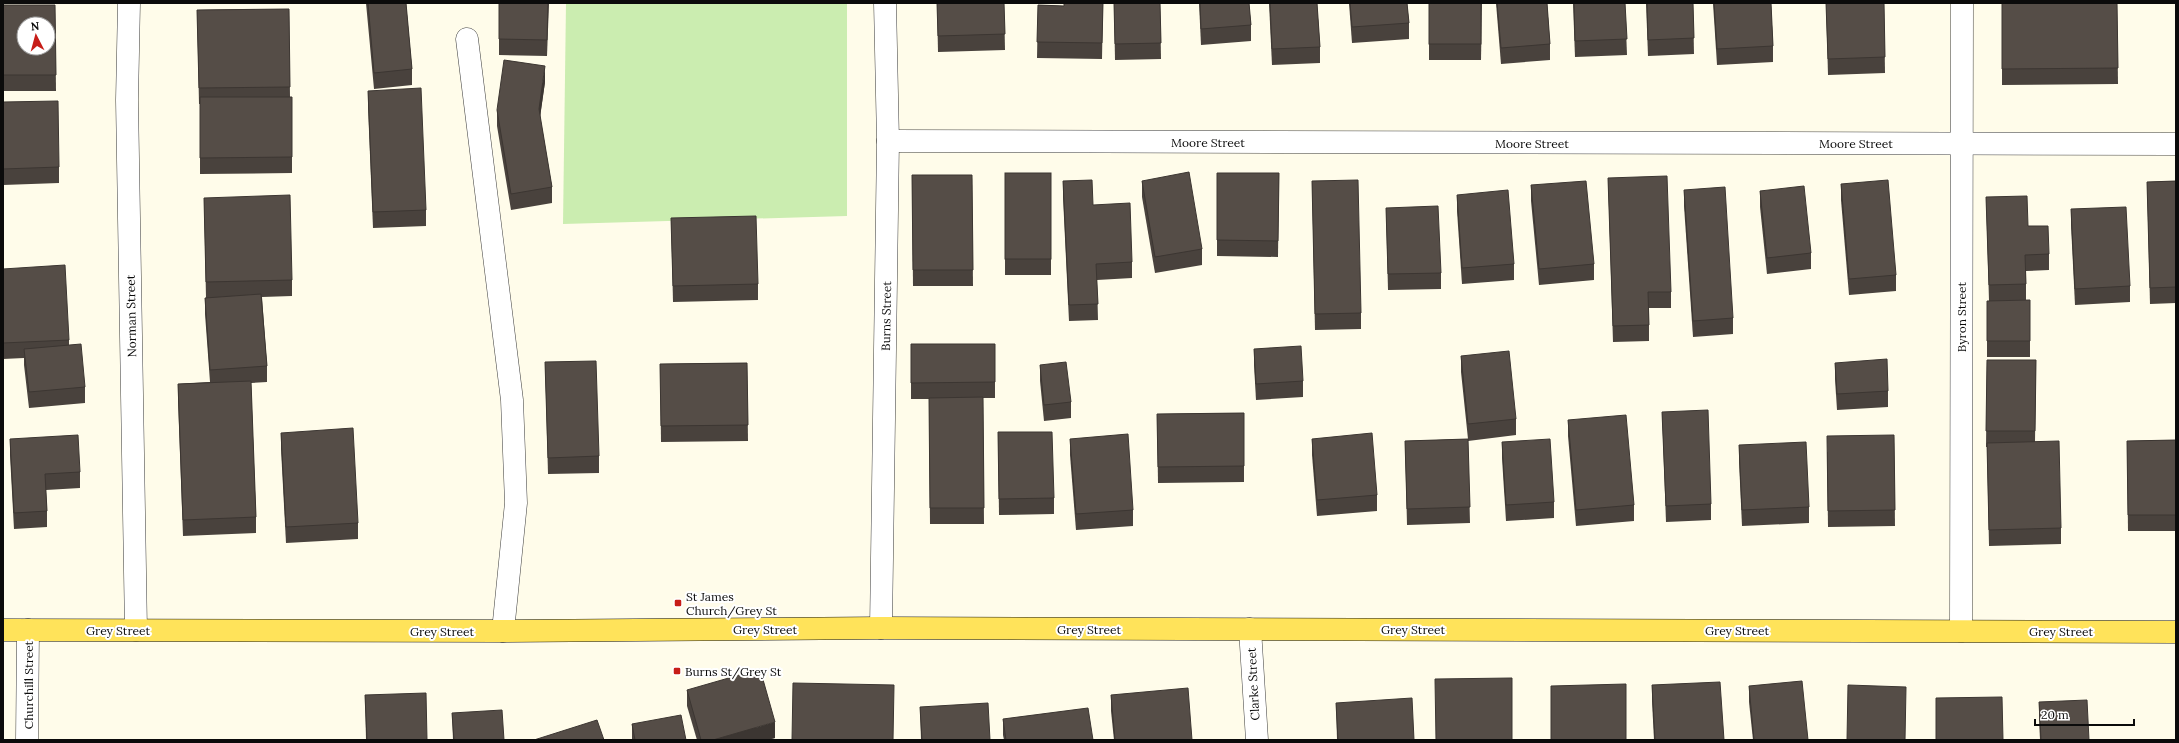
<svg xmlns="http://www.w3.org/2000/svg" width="2179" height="743" viewBox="0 0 2179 743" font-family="Lora,serif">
<rect width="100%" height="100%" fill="#fffcea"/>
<polygon fill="#cbedb0" points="566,3 847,3 847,216 563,224"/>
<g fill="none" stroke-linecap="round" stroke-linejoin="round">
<defs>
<g id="minor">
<polyline points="129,3 127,100 136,630"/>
<polyline points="467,39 512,400 516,503 503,631"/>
<polyline points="888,141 2176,144"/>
<polyline points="881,628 888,141 885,3"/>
<polyline points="1250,629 1257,740"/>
<polyline points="1961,631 1962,3"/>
<polyline points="27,740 28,630"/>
</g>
<polyline id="major" points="3,630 503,631 881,628 2176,632"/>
</defs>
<use href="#minor" stroke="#3e3e3e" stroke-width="23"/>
<use href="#major" stroke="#1c1c1c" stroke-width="23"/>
<use href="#minor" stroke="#fff" stroke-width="22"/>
<use href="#major" stroke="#ffe35a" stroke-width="22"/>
</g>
<g fill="#49423d">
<polygon points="366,3 406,3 412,69 412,85 374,89"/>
<polygon points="549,3 547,56 499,55 499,39"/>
<polygon points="937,3 1004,3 1005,50 938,52"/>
<polygon points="1103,3 1102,59 1037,58 1038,5 1064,6"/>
<polygon points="1114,3 1160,3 1161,59 1115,60"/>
<polygon points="1199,3 1249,3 1251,25 1251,41 1201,45"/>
<polygon points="1269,3 1317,3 1320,47 1320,63 1272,65"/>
<polygon points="1349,3 1407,3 1409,23 1409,39 1352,43"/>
<polygon points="1429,3 1482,3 1481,60 1429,60"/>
<polygon points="1496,3 1547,3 1550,44 1550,60 1501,64"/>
<polygon points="1573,3 1625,3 1627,55 1575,57"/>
<polygon points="1646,3 1693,3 1694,54 1648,56"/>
<polygon points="1713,3 1771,3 1773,46 1773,62 1717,65"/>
<polygon points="1826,3 1884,3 1885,73 1828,75"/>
<polygon points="2002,3 2117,3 2118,84 2002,85"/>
<polygon points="3,5 55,5 56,91 3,91"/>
<polygon points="289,9 290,97 292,97 292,173 200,174 200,104 199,104 197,10"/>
<polygon points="545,82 540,116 552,187 552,203 511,210 497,126 497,110"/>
<polygon points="368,91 426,210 426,226 373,228 368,107"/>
<polygon points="3,102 59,167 59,183 3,185"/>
<rect x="1005" y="173" width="46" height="102"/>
<polygon points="1217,173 1279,173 1278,257 1217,256"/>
<polygon points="912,175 972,175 973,286 913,286"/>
<polygon points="1608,178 1671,292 1671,308 1649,308 1649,341 1613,342"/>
<polygon points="1063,181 1093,205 1132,262 1132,278 1097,280 1098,320 1069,321 1063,197"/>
<polygon points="1142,181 1202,249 1202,265 1155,273 1142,197"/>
<polygon points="1312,181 1361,313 1361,329 1315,330"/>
<polygon points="2176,181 2176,303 2150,304 2147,182"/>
<polygon points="1841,184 1896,275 1896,291 1849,295 1841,200"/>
<polygon points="1531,185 1594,264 1594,280 1539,285 1531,201"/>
<polygon points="1684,190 1733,318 1733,334 1693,337 1684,206"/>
<polygon points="1760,191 1811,253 1811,269 1767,274 1760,207"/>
<polygon points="1457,195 1514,264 1514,280 1462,284 1457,211"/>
<polygon points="1986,197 2028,226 2049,254 2049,270 2026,271 2026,300 2000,301 2030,300 2030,357 1987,357 1987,301 1989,301"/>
<polygon points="204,198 292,280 292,296 262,297 267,366 267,382 251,383 256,517 256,533 183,536 178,400 178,384 210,382 205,314 205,298 206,298"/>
<polygon points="1386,208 1441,273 1441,289 1388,290"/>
<polygon points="2071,209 2130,286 2130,302 2075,305 2071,225"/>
<polygon points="671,218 758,284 758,300 673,302"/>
<polygon points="3,269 69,340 69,345 85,387 85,403 29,408 24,365 24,358 3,359"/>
<polygon points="911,344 995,344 995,398 983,398 984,524 930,524 929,399 911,399"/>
<polygon points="1254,349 1303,381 1303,397 1256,400 1254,365"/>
<polygon points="1461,356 1516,419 1516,435 1468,441 1470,523 1407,525 1405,441 1468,439 1461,372"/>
<polygon points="1987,360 2036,360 2035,442 2061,528 2061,544 1989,546 1987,447 1986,447"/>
<polygon points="545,362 599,456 599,473 548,474"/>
<polygon points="747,363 748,441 661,442 660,364"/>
<polygon points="1835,363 1888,391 1888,407 1837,410 1835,379"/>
<polygon points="1040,365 1071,402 1071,418 1044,421 1040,381"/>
<polygon points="1662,412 1711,504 1711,520 1666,522"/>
<polygon points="1244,413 1244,482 1158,483 1157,414"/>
<polygon points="1568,420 1634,505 1634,521 1576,526 1568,436"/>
<polygon points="998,432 1054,498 1054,514 999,515"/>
<polygon points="281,433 358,523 358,539 286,543 281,449"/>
<polygon points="1894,435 1895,526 1828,527 1827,452"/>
<polygon points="10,439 80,472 80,488 46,490 47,511 47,527 14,529 10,455"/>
<polygon points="1070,439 1133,510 1133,526 1076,530 1070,455"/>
<polygon points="1312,439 1377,495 1377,511 1317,516 1312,455"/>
<polygon points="2176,440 2176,531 2128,531 2127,441"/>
<polygon points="1502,442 1554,502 1554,518 1506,521 1502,458"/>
<polygon points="1739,445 1809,507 1809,523 1742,526 1739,461"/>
<polygon points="1652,685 1724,740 1654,740 1652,701"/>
<polygon points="1749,686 1808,740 1753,740 1749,702"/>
<polygon points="687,690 775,738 767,740 697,740 687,706"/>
<polygon points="365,695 427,740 366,740"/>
<polygon points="1111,695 1192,740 1114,740 1111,711"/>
<polygon points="2039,702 2089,740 2040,740 2039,718"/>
<polygon points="1336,703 1414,740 1337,740"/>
<polygon points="920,707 990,740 921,740"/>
<polygon points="452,713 504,740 453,740"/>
<polygon points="1003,719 1093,740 1004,740 1003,735"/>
<polygon points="632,724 686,740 632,740"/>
</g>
<g fill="#3c3632">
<polygon points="545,66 545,82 539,125 539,109"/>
<polygon points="775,722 775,738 767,740 713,740"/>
</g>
<g fill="#554d47" stroke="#3c3632" fill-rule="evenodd">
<polygon points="368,3 406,3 412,69 374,73"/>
<polygon points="499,3 548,3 547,40 499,39"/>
<polygon points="937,3 1004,3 1005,34 938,36"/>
<polygon points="1064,3 1103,3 1102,43 1037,42 1038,5 1064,6"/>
<polygon points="1114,3 1160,3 1161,43 1115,44"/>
<polygon points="1200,3 1249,3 1251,25 1201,29"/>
<polygon points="1270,3 1317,3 1320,47 1272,49"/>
<polygon points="1350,3 1407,3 1409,23 1352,27"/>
<rect x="1429" y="3" width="52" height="41"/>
<polygon points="1497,3 1547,3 1550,44 1501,48"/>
<polygon points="1574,3 1625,3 1627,39 1575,41"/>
<polygon points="1647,3 1693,3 1694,38 1648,40"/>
<polygon points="1714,3 1771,3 1773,46 1717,49"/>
<polygon points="1826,3 1884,3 1885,57 1828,59"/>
<polygon points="2002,3 2117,3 2118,68 2002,69"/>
<path d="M3,5h52l1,70h-53zM24,24h24v24h-24z"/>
<polygon points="289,9 290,87 199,88 197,10"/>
<polygon points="504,60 545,66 539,109 552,187 511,194 497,110"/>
<polygon points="421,88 426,210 373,212 368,91"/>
<polygon points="200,97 292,97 292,157 200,158"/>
<polygon points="58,101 59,167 3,169 3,102"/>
<polygon points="1189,172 1202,249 1155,257 1142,181"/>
<rect x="1005" y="173" width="46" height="86"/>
<polygon points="1217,173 1279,173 1278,241 1217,240"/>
<polygon points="912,175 972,175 973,270 913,270"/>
<polygon points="1667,176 1671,292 1648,292 1649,325 1613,326 1608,178"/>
<polygon points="1092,180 1093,205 1130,203 1132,262 1096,264 1098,304 1069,305 1063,181"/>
<polygon points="1358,180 1361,313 1315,314 1312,181"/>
<polygon points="1888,180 1896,275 1849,279 1841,184"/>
<polygon points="1586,181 1594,264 1539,269 1531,185"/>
<polygon points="2176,181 2176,287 2150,288 2147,182"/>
<polygon points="1804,186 1811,253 1767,258 1760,191"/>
<polygon points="1725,187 1733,318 1693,321 1684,190"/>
<polygon points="1508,190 1514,264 1462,268 1457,195"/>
<polygon points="290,195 292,280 206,282 204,198"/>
<polygon points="2027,196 2028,226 2048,226 2049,254 2025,255 2026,284 1989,285 1986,197"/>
<polygon points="1438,206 1441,273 1388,274 1386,208"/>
<polygon points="2126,207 2130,286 2075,289 2071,209"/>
<polygon points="756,216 758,284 673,286 671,218"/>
<polygon points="65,265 69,340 3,343 3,269"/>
<polygon points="261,294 267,366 210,370 205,298"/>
<polygon points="2030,300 2030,341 1987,341 1987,301"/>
<polygon points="81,344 85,387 29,392 24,349"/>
<polygon points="911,344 995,344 995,382 911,383"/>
<polygon points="1301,346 1303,381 1256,384 1254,349"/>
<polygon points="1509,351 1516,419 1468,424 1461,356"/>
<polygon points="1887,359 1888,391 1837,394 1835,363"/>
<polygon points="1987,360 2036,360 2035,431 1986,431"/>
<polygon points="596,361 599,456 548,458 545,362"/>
<polygon points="1066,362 1071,402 1044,405 1040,365"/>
<polygon points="747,363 748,425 661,426 660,364"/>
<polygon points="251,381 256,517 183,520 178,384"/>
<polygon points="983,397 984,508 930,508 929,398"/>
<polygon points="1708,410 1711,504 1666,506 1662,412"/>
<polygon points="1244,413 1244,466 1158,467 1157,414"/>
<polygon points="1626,415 1634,505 1576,510 1568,420"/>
<polygon points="353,428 358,523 286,527 281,433"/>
<polygon points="998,432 1052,432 1054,498 999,499"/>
<polygon points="1372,433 1377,495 1317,500 1312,439"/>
<polygon points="1128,434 1133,510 1076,514 1070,439"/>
<polygon points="78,435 80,472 45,474 47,511 14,513 10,439"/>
<polygon points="1894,435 1895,510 1828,511 1827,436"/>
<polygon points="1468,439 1470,507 1407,509 1405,441"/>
<polygon points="1550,439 1554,502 1506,505 1502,442"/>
<polygon points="2176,440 2176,515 2128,515 2127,441"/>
<polygon points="2059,441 2061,528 1989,530 1987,443"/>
<polygon points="1806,442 1809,507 1742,510 1739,445"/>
<polygon points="760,669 775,722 713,740 701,740 687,690"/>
<polygon points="1512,678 1512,740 1436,740 1435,679"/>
<polygon points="1802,681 1808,740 1754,740 1749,686"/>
<polygon points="1720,682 1724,740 1655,740 1652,685"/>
<polygon points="793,683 894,685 893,740 792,740"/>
<polygon points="1626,684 1626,740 1551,740 1551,686"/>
<polygon points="1848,685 1906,687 1905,740 1847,740"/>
<polygon points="1188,688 1192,740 1115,740 1111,695"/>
<polygon points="426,693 427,740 367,740 365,695"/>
<polygon points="2002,697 2003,740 1936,740 1936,698"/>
<polygon points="1412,698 1414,740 1338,740 1336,703"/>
<polygon points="2087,700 2089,740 2041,740 2039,702"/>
<polygon points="988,703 990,740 922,740 920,707"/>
<polygon points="1088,708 1093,740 1006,740 1003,719"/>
<polygon points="502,710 504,740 454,740 452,713"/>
<polygon points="681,715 686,740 635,740 632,724"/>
<polygon points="597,720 604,740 534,740"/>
</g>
<g fill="#c71d18" stroke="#fff" stroke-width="1.5">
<rect x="674" y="599" width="8" height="8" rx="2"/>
<rect x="673" y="667" width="8" height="8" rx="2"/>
</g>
<g text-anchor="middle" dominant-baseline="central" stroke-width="4" stroke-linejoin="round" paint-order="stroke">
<g font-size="12" fill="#0b0b0b" stroke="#fff">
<text x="1208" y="142">Moore Street</text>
<text x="1532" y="143">Moore Street</text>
<text x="1856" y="143">Moore Street</text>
<text transform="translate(131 316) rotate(-91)">Norman Street</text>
<text transform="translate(886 316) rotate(-89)">Burns Street</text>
<text transform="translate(1961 317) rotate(-90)">Byron Street</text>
<text x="765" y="629">Grey Street</text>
<text x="1089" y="629">Grey Street</text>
<text x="1413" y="629">Grey Street</text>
<text x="118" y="630">Grey Street</text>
<text x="1737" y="630">Grey Street</text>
<text x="442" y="631">Grey Street</text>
<text x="2061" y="631">Grey Street</text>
<text transform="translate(1253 684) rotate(-93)">Clarke Street</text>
<text transform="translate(28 685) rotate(-90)">Churchill Street</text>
</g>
<g font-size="12" fill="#0b0b0b" stroke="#fff" text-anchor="start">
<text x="686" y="596">St James<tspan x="686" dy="14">Church/Grey St</tspan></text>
<text x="685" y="671">Burns St/Grey St</text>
</g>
</g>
<rect width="2179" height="743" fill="none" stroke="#0b0b0b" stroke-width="8"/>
<g transform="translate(36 36) rotate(354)"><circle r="19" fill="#ffffff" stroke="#9d9d9d"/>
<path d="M0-3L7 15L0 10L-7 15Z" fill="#c71d18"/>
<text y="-6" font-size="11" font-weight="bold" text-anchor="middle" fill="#0b0b0b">N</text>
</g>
<path d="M2035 719v6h99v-6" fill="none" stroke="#0b0b0b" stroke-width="2"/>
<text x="2041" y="719" font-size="12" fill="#0b0b0b" stroke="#ffffff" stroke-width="3" paint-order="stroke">20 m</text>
</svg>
